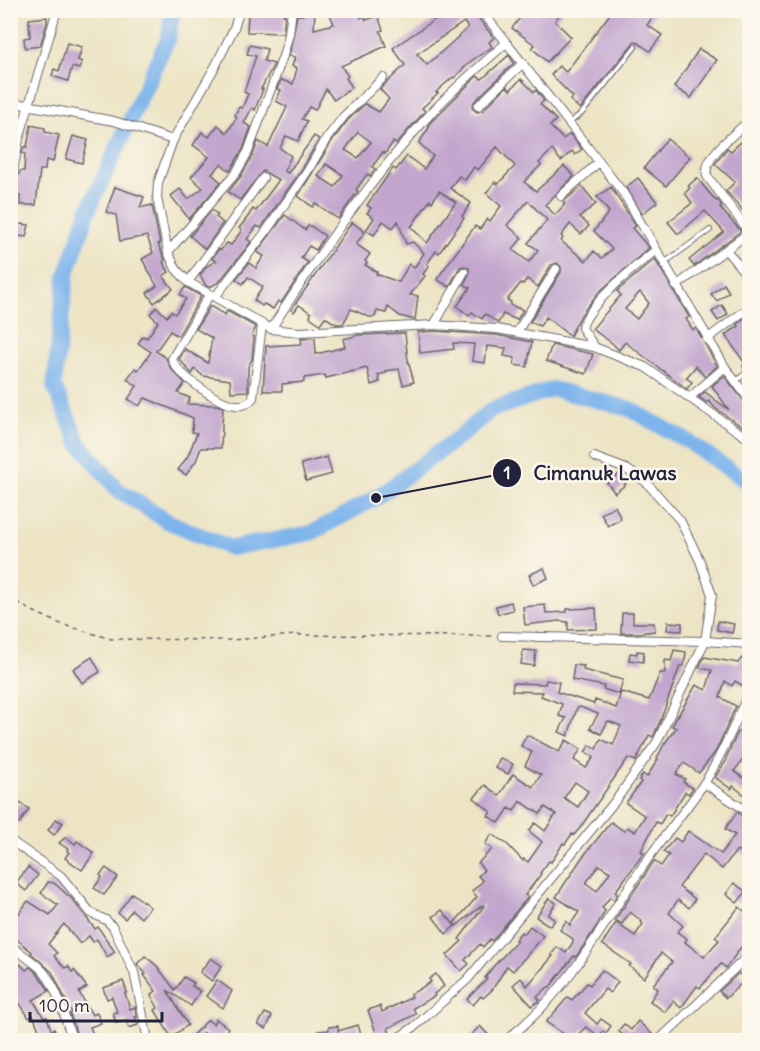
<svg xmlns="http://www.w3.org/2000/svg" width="760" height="1051" viewBox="0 0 760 1051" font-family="Delius,sans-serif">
<rect width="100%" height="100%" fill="#fbf7ec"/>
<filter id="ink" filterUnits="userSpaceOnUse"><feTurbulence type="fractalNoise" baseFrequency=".0167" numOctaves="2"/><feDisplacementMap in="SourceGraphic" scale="12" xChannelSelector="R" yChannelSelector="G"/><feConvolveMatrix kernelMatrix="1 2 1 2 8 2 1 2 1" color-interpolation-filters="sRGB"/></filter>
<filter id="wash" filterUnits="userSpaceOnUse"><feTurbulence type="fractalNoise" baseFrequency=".008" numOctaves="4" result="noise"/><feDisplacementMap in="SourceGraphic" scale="24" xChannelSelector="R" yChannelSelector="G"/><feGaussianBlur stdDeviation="1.35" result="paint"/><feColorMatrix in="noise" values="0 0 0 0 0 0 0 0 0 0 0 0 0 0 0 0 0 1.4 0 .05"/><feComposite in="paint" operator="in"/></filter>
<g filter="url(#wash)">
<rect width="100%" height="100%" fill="#ede4c4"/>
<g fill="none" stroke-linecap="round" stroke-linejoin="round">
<polyline stroke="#7db4ec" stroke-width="16" points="173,10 168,38 89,209 66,276 54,386 79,443 118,490 167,521 231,548 311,533 376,498 459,437 491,410 553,389 630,409 689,442 750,484"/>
</g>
<g id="blocks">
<g fill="#c2a6ce" fill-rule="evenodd">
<polygon points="250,10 284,10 283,15 285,15 283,33 247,32 248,13 250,13"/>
<polygon points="328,10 357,10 361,18 364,16 366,20 378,16 383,30 380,31 386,46 341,66 348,76 346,78 352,87 334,100 326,89 315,110 309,107 302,119 307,121 298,141 286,136 280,148 291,156 284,171 288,173 314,136 319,139 302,169 261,228 257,226 247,239 251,242 219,282 210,287 206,286 200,275 207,266 216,261 212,259 219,249 221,250 227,243 231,245 242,230 239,228 247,218 253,209 256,211 279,180 263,171 240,200 228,192 241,176 253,155 258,141 268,147 287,107 276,101 281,90 277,89 281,80 293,84 297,68 292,66 295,57 289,56 297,15 303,15 303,11 315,11 314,29 334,24"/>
<path d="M441,10h14l3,5 6,-5h8l22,28 -5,4 3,5 -21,14 -17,17 -1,-1 -17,15 2,1 -16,15 3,3 -29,33 -3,-2 -8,12 -2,-2 -11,15 3,2 -5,7 -3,-2 -11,16 2,1 -20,28 -23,-16 -2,4 -15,-11 34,-55 16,-21 17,-16 14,8 10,-13 -9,-10 25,-24 -12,-17 50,-34zM464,22l4,6 -41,37 -10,-11zM358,132l13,10 -13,16 -13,-8zM326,164l17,11 -8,12 -17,-11z"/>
<polygon points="509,10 563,10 555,21 571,37 547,62 532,48 535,45 512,28 520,18"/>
<polygon points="613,10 658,10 647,25 662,35 650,51 635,41 580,109 570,100 573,97 551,75 559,66 566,72"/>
<polygon points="47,17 47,23 40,46 25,48 24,38 30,37 29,19"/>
<polygon points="67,43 82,47 78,60 82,62 79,69 72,67 68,81 52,76 54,69 59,71"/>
<polygon points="250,45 267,49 264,61 274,64 261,89 263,89 255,110 252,108 244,123 251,127 243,149 230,171 221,164 212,174 221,182 189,219 171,196 180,189 188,199 203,188 191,177 209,157 193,145 202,132 209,137 218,125 227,133 237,117 235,115 239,107 242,108 248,94 244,92 256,56 247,54"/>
<polygon points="699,49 717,60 691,98 674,87"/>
<path d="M509,55l5,8 -40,39 -2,6 5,4 5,-1 25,-25 3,4 11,-11 13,13 2,-2 8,11 -4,3 16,16 -6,6 13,13 7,-5 12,15 -7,6 -3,-4 -11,10 -9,-11 -13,13 2,2 -17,17 12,9 28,-25 10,10 -29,29 10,10 10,-11 -2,-2 19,-16 14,18 -16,13 9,9 -8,8 -11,-10 -9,12 2,2 -2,3 25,20 8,-10 8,7 10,-9 -18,-18 15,-19 -12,-15 14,-10 25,39 -4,2 17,20 -51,45 -17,22 -11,21 -24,-19 -6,9 -10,-4 31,-50v-5l-4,-4 -6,2 -13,22 -11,-8 -4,5 -2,-1 -14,17 4,2 -1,3 13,5 -6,10 -14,-6 -5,9 -13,-9 -3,5 -10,-7 -3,4 -12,-10 13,-18 -6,-4 5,-10v-6l-4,-2 -5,1 -11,20 -12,-8 38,-53 5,3 7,-10 3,2 11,-15 -15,-13 9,-11 3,2 17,-18 -18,-19 -19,23 -4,-3 -9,13 -6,-4 -9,12 21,15 -9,13 2,2 -17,24 -8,11 -3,-2 -9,13 2,2 -6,8 2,2 -15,19 8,1 -3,24 -15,-4 -12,-9 -2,6 -9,-2 -2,6h-6l-18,-8 -8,15h-7l-11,-7 -5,7 -10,-7 1,-4 -12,-8 -5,7 -3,-2 61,-88 13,10 -9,12 14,10 -5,7 2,2 -2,2 12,7 -1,2 23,8 10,-18 5,4 10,-15 -11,-11 -7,2 -8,-23 -5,7 -10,-7 -9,14 -8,-5 8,-12 -7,-5 4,-5 -4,-3 26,-37 3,2 11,-14 17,13 9,-13 -14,-13 11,-17 -2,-1 49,-49 5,3zM439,191l17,11 -29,41 -16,-16 19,-27 2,2zM528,201l19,19 -19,23 10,7 -9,12 -15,-11 -1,-2 9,-11 -15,-13z"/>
<polygon points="31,125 45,128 45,132 59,135 53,162 46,160 45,170 40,170 36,205 20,205 20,196 16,195 17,180 20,171 24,171 25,154 22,153 24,147 27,147"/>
<polygon points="750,134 750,223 744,216 746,214 726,191 735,182 715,164 727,148 731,151"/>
<polygon points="73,136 88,140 82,163 66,159"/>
<polygon points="667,139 690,157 666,186 644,168"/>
<polygon points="638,178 657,202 642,214 626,187"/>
<polygon points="697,178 716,201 718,200 722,206 720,208 741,231 694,266 689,260 724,232 705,211 678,234 668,222 692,203 685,193 690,188 688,186"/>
<polygon points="115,187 144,197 140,208 152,205 160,244 158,244 165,260 163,262 169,272 163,276 173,289 154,303 147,293 157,286 142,259 153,253 147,236 120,241 116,215 106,212"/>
<polygon points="212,210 218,215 216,217 223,223 205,249 190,236"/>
<polygon points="285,215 305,230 309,225 325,236 316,250 309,246 301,258 308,262 281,303 278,301 273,309 264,304 262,306 254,300 263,287 248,277 243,284 236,279 249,263 256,268 264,256 257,252"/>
<polygon points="11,223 29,225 26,237 10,235"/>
<path d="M655,259l34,58 -3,2 7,11 3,-2 21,38 -12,11 -9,-11 -10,12 6,4 -5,7 -62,-47 -6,8 -7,-7 -20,-14 29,-34 -4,-4zM640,292l9,11 -12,16 -12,-10z"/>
<polygon points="724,284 729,292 717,301 711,294"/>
<polygon points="185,287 201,296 178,336 170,331 156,351 166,358 171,369 185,383 178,393 190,398 187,404 216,405 223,407 221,448 201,448 196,461 186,475 178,470 188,456 197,433 192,432 193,418 145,398 139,406 128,399 137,386 127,379 135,368 138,370 151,352 138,343 143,336 147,338 158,322 150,314 157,307 167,317 171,311 175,314 186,299 180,295"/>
<polygon points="722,305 728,314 718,321 712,312"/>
<polygon points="210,306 225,315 227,311 256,327 252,335 254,337 252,359 248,367 248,391 231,392 230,380 203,376 195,369 192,374 179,359 185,349 208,363 212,338 196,329"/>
<polygon points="747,316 750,320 750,359 744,362 725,335 739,326 737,324"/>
<polygon points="434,331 496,335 532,342 527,367 514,365 515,358 504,356 506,348 487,346 485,363 472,361 474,344 453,343 454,349 420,353 418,332"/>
<polygon points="405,333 408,361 414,382 403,385 399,369 386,371 386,373 378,375 380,382 371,385 367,368 326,378 325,375 304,378 304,382 282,384 282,391 263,391 266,346 302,344 301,339 315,338 316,354 345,347 343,339 359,335"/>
<polygon points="552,345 593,354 586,374 546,361"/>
<polygon points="724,376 750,408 750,432 715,408 709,401 707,403 699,397 705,392 729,410 712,386"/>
<polygon points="327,457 332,474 306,481 301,464"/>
<polygon points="619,474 626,484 615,493 607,483"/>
<polygon points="615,506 621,519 608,526 601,514"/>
<polygon points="544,568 548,578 533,585 529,575"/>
<polygon points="511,602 513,610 498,614 496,606"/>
<polygon points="545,605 546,613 567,612 567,609 596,608 597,629 568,630 568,622 559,621 525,625 523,607"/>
<polygon points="622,613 633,613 633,623 654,623 655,631 640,633 621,633"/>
<polygon points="718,621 734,624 732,633 717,630"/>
<polygon points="668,622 682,623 682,631 667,630"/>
<polygon points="523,650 536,651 534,666 521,664"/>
<path d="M674,650l12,2 -1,7 -2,7h-3l-19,53 -8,18 -4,-2 -13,26 -8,-3 -48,70 -6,7 -2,-1 -7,10 -2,-1 -7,12 -5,7 -2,-1 -9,12 1,1 -16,21 3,2 -36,44 -2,-2 -7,8 -3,-3 -15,16 4,4 -8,7 -14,-16 15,-14 -3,-2 25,-33 -1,-1 -27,21 -2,-3 23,-26 -5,-6 11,-10 -5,-5 6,-6 -6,-7 14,-14 -7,-5 7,-10 16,11 15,16 1,-2 4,3 14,-20 -13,-11 6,-8 10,8 11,-17 -11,-7 -5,7 -20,-13 -6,10 -5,-3 -10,15 -11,-7 3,-4 -17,-14 11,-13 14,11 14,-22 20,13 8,-12 -16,-9 7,-14 -11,-6 6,-11 32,17 7,-12 15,9 -7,11 12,8 8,-11 -9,-5 5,-7 6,4 5,-10 12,6 8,-19 -13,-5 -7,13 -11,-6 8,-14 -18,-7 -3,1 -9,28 -9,-4 7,-14 -7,-2 3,-12 -21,-8 2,-4 -31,-1 1,-8 32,1 1,-4 13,2 -2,10 37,12 1,-4 21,8 5,-16 28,8 11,-27h5v-13l6,1zM575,782l13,9 -10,16 -14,-9z"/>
<polygon points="637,651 644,652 643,662 629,660 630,653 637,654"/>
<polygon points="92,657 100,672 82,683 73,669"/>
<path d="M704,657l34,6 4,-5 8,4v7l-5,8 5,3v3l-5,4 -10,-6 -3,5 -7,-5 -5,16 16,9 -20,45 -17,22 -15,-10 -8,11 9,5 -2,3 10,6 -3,4 -1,2 -4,-2 -15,24 -4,-2 -6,10 -4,-2 -15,29 3,2 -29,39 2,2 -3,6 -4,-3 -8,11 3,3 -9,16 -20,30 -2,-1 -25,32 -1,-1 -11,10 3,3 -8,6 -19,-21 8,-7 6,8 26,-30 -2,-1 6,-8 9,6 7,-11v-3l-13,-9 6,-9 4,4 9,-13 -23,-15 25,-38 30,-37 13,9 3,-4 8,5 10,-16 -19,-13 15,-21 -2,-2 4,-6 4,3 11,-18 -1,-1 8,-15 11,-15 -4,-2 24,-41 10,5 6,-20 -13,-2zM599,865l11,7 -13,19 -11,-8z"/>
<polygon points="574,665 584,666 583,670 623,680 619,694 603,689 604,686 572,680"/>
<polygon points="750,722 750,751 734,771 750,783 750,799 733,786 731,789 715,777 726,761 726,758 738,732 744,729"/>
<polygon points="500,758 513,764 508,774 495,768"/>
<polygon points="20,803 29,809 19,824 10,817"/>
<polygon points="737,812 750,821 750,859 737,850 722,869 704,854 679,887 695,899 689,908 678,900 669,913 683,926 677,932 687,939 685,942 704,957 719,940 715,937 739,907 750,915 750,935 726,968 721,964 700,988 697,986 681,1008 673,1001 665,1012 650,1001 658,989 653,985 672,962 661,953 644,978 629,966 631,964 602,944 616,923 635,936 643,924 641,922 642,921 630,912 622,924 615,920 654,861 661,866 669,855 663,852 675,838 681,842 688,831 721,854 735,835 725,829"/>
<polygon points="56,819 63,823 54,835 48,830"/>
<polygon points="66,837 75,844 77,841 94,853 82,870 65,858 69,852 67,851 68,849 59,843"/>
<polygon points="28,867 38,875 26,891 16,883"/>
<polygon points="106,868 118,877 104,895 94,888 102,877 100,875"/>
<polygon points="48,882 54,883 72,899 95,929 98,927 115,952 107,957 97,939 93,942 89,936 80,944 64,924 48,944 57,953 54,956 65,968 68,966 72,972 74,970 87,987 79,992 92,1015 97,1013 101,1023 90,1027 96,1041 79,1041 70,1014 72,1013 52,972 31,953 32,952 10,934 10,911 17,916 28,901 50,915 58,905 41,893"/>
<polygon points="734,883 746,892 737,903 726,894"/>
<polygon points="132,893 150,907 141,918 132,910 125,919 118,913"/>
<polygon points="549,898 556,903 548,915 555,920 550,926 536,917"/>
<polygon points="442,910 455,926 446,934 433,917"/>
<polygon points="530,926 543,936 537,944 513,971 507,966 492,990 483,998 481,996 473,1005 467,999 487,979 485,978 492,968 517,941 515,940 521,932 524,934"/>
<polygon points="145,956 157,966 175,990 184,977 194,983 192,986 200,991 191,1006 167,990 188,1025 171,1037 155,1010 158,1008 151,995 156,991 144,975 146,974 137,964"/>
<polygon points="211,958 222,966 212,981 200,972"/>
<polygon points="15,959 26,970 30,967 36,972 47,987 49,991 33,1000 44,1018 47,1017 51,1030 54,1029 58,1039 54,1041 30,1041 41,1035 33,1015 29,1018 13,992 10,994 10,983 17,979 10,973 10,963"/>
<polygon points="602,970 618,982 610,993 605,989 585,1013 597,1024 601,1019 611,1026 606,1033 603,1031 599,1036 586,1027 571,1041 566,1041 562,1036 564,1034 546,1022 568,997 572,1000 587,983 590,985"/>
<polygon points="739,973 745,980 726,998 719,991"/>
<polygon points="436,974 444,986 434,994 435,996 413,1008 416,1014 388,1028 391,1036 390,1038 379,1041 368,1010 380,1006 382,1012 412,997 411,994 431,982 429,979"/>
<polygon points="217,980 232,991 223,1008 206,996"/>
<polygon points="123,981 127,992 125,993 130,1009 135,1007 137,1017 135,1017 138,1025 129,1028 126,1020 116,1023 113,1013 117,1012 112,997 107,999 103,988"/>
<polygon points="265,1013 272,1016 266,1029 258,1025"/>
<polygon points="216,1019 228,1028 220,1041 214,1041 203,1032 196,1041 186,1041 208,1020 213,1024"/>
<polygon points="638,1021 652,1034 646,1040 640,1036 636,1041 618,1041 623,1035 618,1031 624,1024 631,1030"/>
<polygon points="358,1025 363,1041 319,1041 318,1031 329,1030 329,1027 338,1026 338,1031"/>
<polygon points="480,1026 494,1041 475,1041 470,1036"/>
</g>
</g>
</g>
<g filter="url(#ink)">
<use href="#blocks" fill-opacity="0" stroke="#69666b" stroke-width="1.5"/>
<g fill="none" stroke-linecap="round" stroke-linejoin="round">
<defs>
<g id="service">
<polyline points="569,123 582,113 635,47"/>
<polyline points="664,263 710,230"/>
<polyline points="736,381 747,372 745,366 750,363"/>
</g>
<g id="minor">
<polyline points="240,10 234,28 216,65 173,140 158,183 157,198 168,252 176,269 188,282 271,329 299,332 434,325 497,329 594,347 645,367 750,440"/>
<polyline points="481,10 624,194 725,367 750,401"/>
<polyline points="10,102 114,121 173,140"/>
<polyline points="478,106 523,63"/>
<polyline points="10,187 19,139 57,10"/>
<polyline points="561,196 599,162"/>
<path d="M749,232l-42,-56c-5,-19 29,-43 43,-56"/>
<polyline points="726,250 750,279"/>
<polyline points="168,252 236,173 248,152 283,56 289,34 292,10"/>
<polyline points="188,282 263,178"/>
<polyline points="676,286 750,232"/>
<path d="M209,295l-37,64c5,16 48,45 64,46 7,1 13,-2 17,-7l9,-73"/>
<polyline points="215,297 265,233 307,172 327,138 344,116 383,78"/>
<polyline points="434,325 464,272"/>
<path d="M271,329c48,-75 100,-151 161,-217 23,-25 49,-47 74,-69"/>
<polyline points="517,332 556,269"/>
<polyline points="707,339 750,307"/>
<path d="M594,346l-12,-18c6,-24 54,-62 74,-78"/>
<polyline points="689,398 725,367"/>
<polyline points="502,636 705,641 750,644"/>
<polyline points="704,783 750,813"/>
<polyline points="10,840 61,876 91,913 106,920 113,927 134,972 148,1040"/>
<path d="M10,945c10,8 21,15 30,23 19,19 23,48 33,72"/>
<polyline points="395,1040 414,1027 468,979 616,800 657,742 705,641 712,595 700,561 680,520 645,481 626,469 594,457"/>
<path d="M506,1040c62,-48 92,-108 135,-171 21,-32 47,-60 67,-92 17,-28 29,-58 42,-87"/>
<polyline points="659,1040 750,954"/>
</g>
</defs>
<use href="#service" stroke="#69666b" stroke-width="6"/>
<use href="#minor" stroke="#69666b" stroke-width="10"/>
<polyline stroke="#69666b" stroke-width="1.5" stroke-dasharray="4.5 4.5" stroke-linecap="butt" points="10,597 28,609 61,624 111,639 231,640 295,635 495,636"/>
<use href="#service" stroke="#fff" stroke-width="4"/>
<use href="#minor" stroke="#fff" stroke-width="8"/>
</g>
</g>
<path fill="none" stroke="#22223b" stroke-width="2" d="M376 498L507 473"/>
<g fill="#22223b" stroke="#fbf7ec" stroke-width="2">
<circle cx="376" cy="498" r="6"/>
<circle cx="507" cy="473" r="15"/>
</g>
<g font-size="18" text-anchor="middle" font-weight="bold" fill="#fff">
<text x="507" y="479">1</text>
</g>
<g font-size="20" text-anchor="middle" font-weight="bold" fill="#22223b" stroke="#fbf7ec" stroke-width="5" stroke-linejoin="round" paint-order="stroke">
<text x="605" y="480">Cimanuk Lawas</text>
</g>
<rect width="760" height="1051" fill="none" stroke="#fbf7ec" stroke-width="36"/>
<path d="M30 1012v9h132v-9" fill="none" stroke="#22223b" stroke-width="3"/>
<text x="39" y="1012" font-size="18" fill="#22223b" stroke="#fbf7ec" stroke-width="4.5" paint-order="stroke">100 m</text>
</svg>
